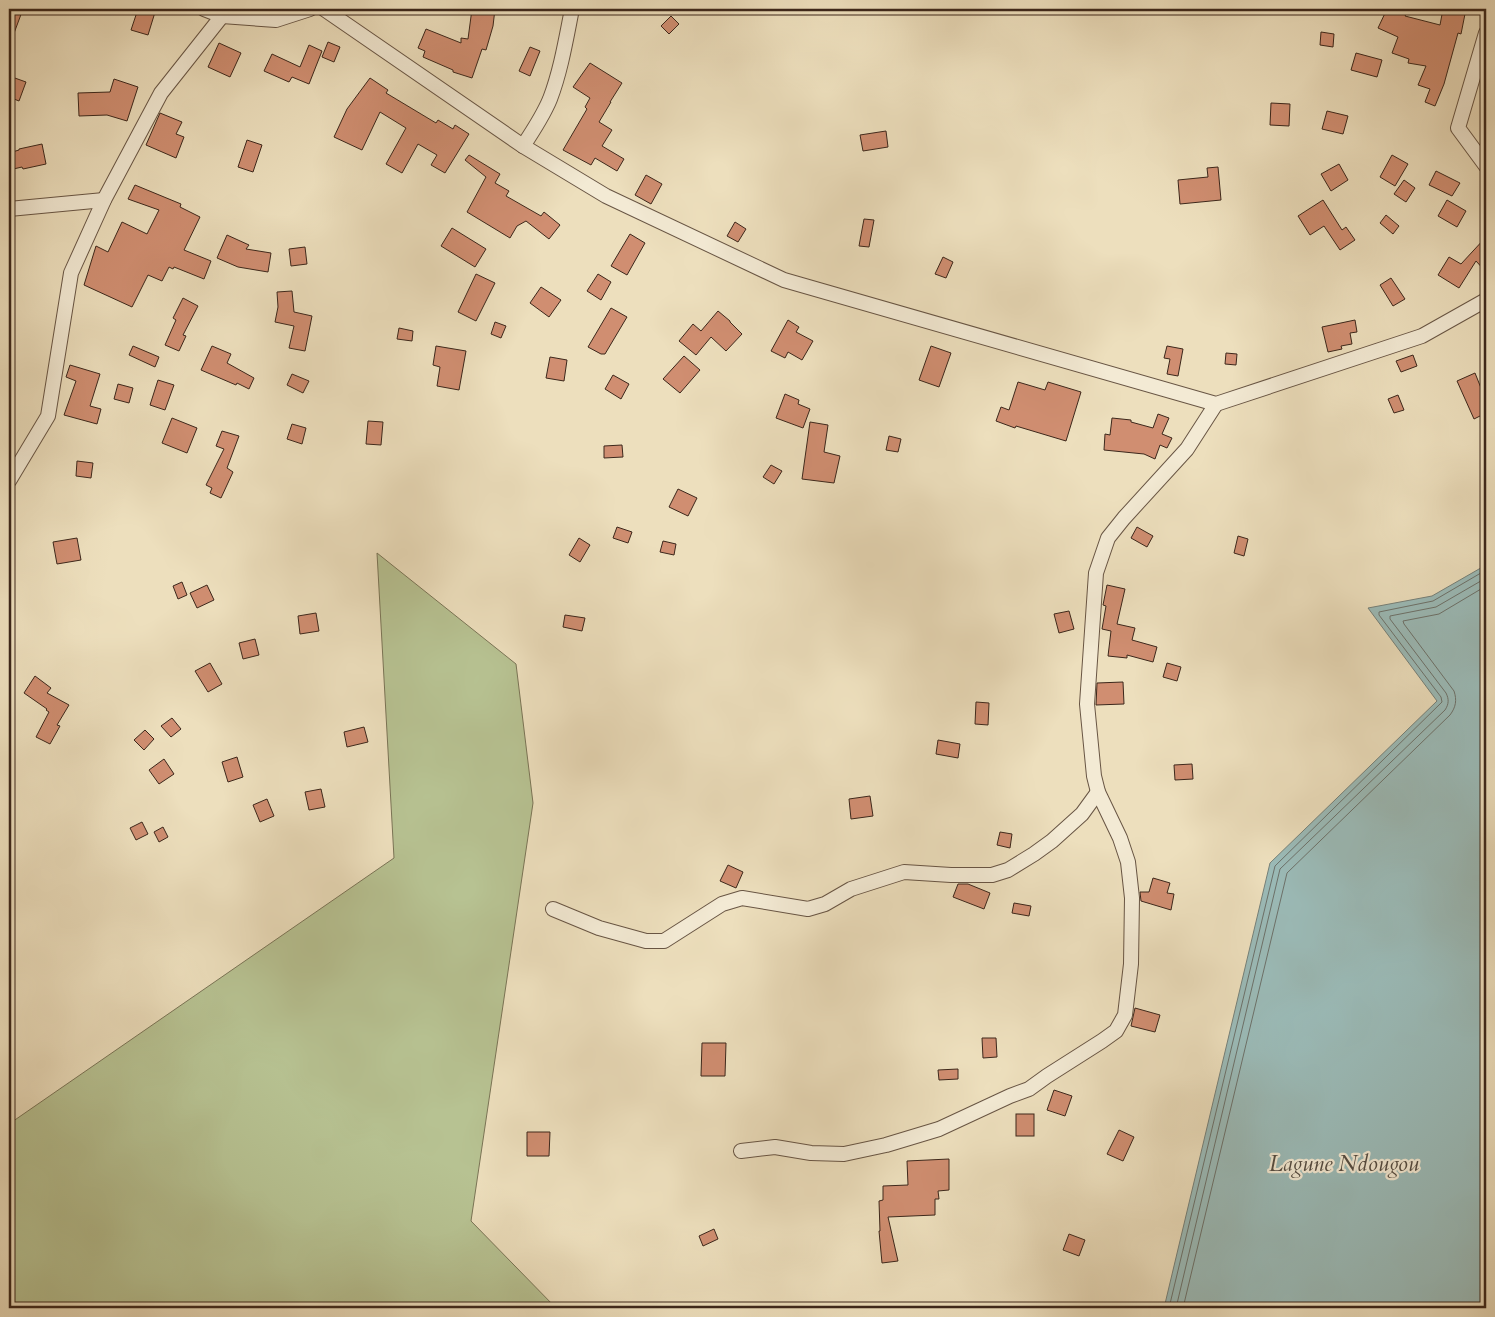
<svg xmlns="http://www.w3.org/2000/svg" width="1495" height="1317" viewBox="0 0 1495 1317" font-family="Cardo,serif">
<rect width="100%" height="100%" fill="#eddfbd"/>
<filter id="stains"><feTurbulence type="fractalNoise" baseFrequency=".004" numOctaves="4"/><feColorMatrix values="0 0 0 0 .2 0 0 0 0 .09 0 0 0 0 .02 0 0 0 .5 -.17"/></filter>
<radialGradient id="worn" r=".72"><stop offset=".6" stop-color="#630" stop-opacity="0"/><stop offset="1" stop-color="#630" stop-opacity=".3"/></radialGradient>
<polygon fill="#b7c292" stroke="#7a7456" points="377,553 516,664 533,803 471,1221 556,1308 9,1308 9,1124 394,858"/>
<polygon fill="#9bbbb8" stroke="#758079" points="1486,565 1486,1308 1164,1308 1270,863 1437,701 1368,608 1432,596"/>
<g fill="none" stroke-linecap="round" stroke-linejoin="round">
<g stroke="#6c716a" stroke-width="1">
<polyline points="1169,1308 1275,866 1442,702 1441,697 1379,615 1379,612 1433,601 1486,570"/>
<path d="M1176,1308l104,-439 165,-159c4,-6 4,-11 1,-17l-56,-74v-3l46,-9 50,-29"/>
<path d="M1183,1308l104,-435 163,-158c6,-8 7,-15 4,-24l-50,-67 -1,-3 36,-7 47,-28"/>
</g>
</g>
<g fill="#d08e71" stroke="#3c271b">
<polygon points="9,9 23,9 10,44 9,44"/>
<polygon points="138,9 156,9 148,35 131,30"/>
<polygon points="472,9 495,9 493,26 486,50 482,49 472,78 453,72 453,70 423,57 425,51 418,48 426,29 461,43 461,38 468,39"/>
<polygon points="1387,9 1409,9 1405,16 1440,25 1443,9 1466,9 1461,34 1458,33 1444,84 1435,106 1425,102 1430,89 1418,85 1426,66 1408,63 1409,59 1392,53 1398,37 1378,28"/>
<polygon points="671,16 679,24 669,34 661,26"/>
<polygon points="1321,32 1334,34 1333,47 1320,45"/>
<polygon points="328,42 340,47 334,62 322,57"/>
<polygon points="219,43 241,53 230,77 208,67"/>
<polygon points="309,45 322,51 309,84 292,77 289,82 264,71 272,54 300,67"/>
<polygon points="530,47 540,51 530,76 519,71"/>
<polygon points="1356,53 1382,60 1377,77 1351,70"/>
<polygon points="590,63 622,83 610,102 611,102 599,122 612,130 602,146 624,159 617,171 595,158 591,165 563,150 587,109 585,107 590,98 573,87"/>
<polygon points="12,77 26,82 19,101 9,97 9,85"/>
<polygon points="370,78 388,90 386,93 436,123 438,120 453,129 455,125 469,134 445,173 431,165 437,155 418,144 402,173 386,164 406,128 380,112 362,150 334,137 347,109"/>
<polygon points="114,79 138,87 127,121 107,115 79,116 78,93 110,92"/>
<polygon points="1271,103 1290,104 1289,126 1270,125"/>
<polygon points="1327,111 1348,116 1343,134 1322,129"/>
<polygon points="160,113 182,122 176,134 184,137 176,158 146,145"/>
<polygon points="886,131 888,147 863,151 860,135"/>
<polygon points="247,140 262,145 253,172 238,167"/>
<polygon points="42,144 46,164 23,169 22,167 9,170 9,153 19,150 19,149"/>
<polygon points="469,155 500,174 495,183 509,191 506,196 541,216 544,212 560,225 549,239 526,221 517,226 510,238 467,212 486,177 465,160"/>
<polygon points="1392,155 1408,164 1395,186 1380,177"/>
<polygon points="1339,164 1348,180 1331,191 1321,174"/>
<polygon points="1218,167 1221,200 1180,204 1178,180 1208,177 1207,168"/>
<polygon points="1436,171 1460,183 1452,196 1429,185"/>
<polygon points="646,175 662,184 651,204 635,195"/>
<polygon points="1404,180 1415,188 1406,202 1394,194"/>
<polygon points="135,185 181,204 180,207 200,217 184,250 211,261 204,279 174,267 173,269 169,267 162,281 148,275 132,307 84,285 96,246 108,252 122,222 147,234 159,210 128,199"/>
<polygon points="1323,200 1342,230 1346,227 1355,240 1340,250 1324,226 1310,235 1298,216"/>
<polygon points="1447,200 1466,211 1457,227 1438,216"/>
<polygon points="1386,215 1399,226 1393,234 1380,223"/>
<polygon points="864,219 874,220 869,247 859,246"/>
<polygon points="735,222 746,229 738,242 727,236"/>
<polygon points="452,228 486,249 475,267 441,246"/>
<polygon points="630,234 645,243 627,275 611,266"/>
<polygon points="227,235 249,245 246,249 271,253 268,272 238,267 217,258"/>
<polygon points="1486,237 1486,272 1476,261 1459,288 1438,275 1449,257 1461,264"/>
<polygon points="305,247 307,264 291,266 289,249"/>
<polygon points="943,257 953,262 946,278 935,274"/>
<polygon points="476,274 495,283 476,321 458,312"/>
<polygon points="598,274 611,282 601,300 587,291"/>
<polygon points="1391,278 1405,299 1393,306 1380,285"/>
<polygon points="541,287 561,300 549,317 530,303"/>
<polygon points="292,291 294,312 312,316 305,351 289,348 294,326 275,322 278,307 277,292"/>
<polygon points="183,298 198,306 183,335 186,336 179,351 165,345 176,320 173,318"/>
<polygon points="611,308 627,317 605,354 601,354 588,347"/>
<polygon points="718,311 730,321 730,322 742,334 726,351 711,337 696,355 679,341 693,324 701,331"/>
<polygon points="788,320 799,327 796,332 813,341 802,360 788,352 785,358 771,351"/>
<polygon points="1355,320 1357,332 1350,333 1352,344 1341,346 1342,349 1328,352 1322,327"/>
<polygon points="495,322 506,326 501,338 491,334"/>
<polygon points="399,328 413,331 412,341 397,339"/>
<polygon points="133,346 159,357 155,367 129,355"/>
<polygon points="212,346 231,354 227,363 254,378 249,389 237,383 236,385 201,370"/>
<polygon points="436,346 466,351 459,390 437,386 440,367 433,365"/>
<polygon points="931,346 951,353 939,387 919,380"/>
<polygon points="1167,346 1183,349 1178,376 1167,374 1170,359 1164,358"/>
<polygon points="1226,353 1237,354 1236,365 1225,364"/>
<polygon points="1413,355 1417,366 1401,372 1396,361"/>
<polygon points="684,356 700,370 680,393 663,379"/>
<polygon points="550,357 567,360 564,381 546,378"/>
<polygon points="70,365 100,374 90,406 101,409 97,424 64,415 76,381 66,377"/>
<polygon points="1475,373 1483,393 1486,392 1486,413 1474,419 1457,381"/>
<polygon points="292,374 309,381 303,393 287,385"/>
<polygon points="613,375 629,384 621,399 605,389"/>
<polygon points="158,380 174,385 165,410 150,405"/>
<polygon points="1018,382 1045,390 1048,382 1081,392 1066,441 1016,426 1015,428 996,421 1001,407 1009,410"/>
<polygon points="118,384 133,388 129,403 114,399"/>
<polygon points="785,394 799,400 798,404 810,409 803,428 776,418"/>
<polygon points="1398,395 1404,410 1394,413 1388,399"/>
<polygon points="1158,414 1169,418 1162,434 1172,438 1167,448 1160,445 1155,459 1144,454 1104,450 1105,434 1110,435 1112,418 1131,420 1131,422 1153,428"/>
<polygon points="172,418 197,428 187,453 162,443"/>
<polygon points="368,421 383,422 381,445 366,444"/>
<polygon points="810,422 828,425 824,452 840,456 834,483 802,479"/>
<polygon points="292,424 306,428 302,444 287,439"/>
<polygon points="222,431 239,436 227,468 233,472 221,498 210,493 212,488 206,485 224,449 216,446"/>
<polygon points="889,436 901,439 898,452 886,450"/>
<polygon points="622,445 623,457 604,458 604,446"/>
<polygon points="77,461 93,463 91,478 76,476"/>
<polygon points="771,465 782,471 774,484 763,477"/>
<polygon points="678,489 697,498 688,516 669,507"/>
<polygon points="617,527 632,532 628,543 613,538"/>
<polygon points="1137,527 1153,536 1147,547 1131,538"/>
<polygon points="1238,536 1248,539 1244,556 1234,553"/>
<polygon points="77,538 81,560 57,564 53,542"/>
<polygon points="579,538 590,545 580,562 569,555"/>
<polygon points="663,541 676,544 674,555 660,552"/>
<polygon points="182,582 187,595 178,599 173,586"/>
<polygon points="207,585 214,600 197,608 190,593"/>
<polygon points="1107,585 1125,589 1117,624 1135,628 1132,640 1157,647 1153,662 1127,655 1127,658 1108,656 1111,631 1102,629 1106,606 1103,605"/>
<polygon points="1069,611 1074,629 1059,633 1054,614"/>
<polygon points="316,613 319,631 300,634 298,616"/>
<polygon points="565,615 585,618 582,631 563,627"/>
<polygon points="255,639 259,655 243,659 239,643"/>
<polygon points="210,663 222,684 208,692 195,671"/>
<polygon points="1167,663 1181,667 1177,681 1163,677"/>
<polygon points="35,676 51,688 47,693 69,705 57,725 60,726 50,744 36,737 49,712 46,710 47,709 24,693"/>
<polygon points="1123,682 1124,704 1096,705 1097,683"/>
<polygon points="976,702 989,703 988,725 975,724"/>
<polygon points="172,718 181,729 171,737 161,726"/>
<polygon points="364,727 368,742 347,747 344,732"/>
<polygon points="145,730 154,739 144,750 134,740"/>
<polygon points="938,740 960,744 958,758 936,754"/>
<polygon points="237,757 243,777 228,782 222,762"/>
<polygon points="164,759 174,774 159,784 149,770"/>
<polygon points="1192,764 1193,779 1175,780 1174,765"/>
<polygon points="321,789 325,807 309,810 305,792"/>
<polygon points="870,796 873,816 851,819 849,799"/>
<polygon points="267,799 274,816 260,822 253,805"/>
<polygon points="142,822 148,834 136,840 130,828"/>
<polygon points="163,827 168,837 159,842 154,832"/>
<polygon points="1000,832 1012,834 1010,848 997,845"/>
<polygon points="728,865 743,872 736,888 720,881"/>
<polygon points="1153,878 1170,883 1167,893 1174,894 1171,910 1141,901 1140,892 1149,892"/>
<polygon points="958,884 968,884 990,893 984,909 953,897"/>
<polygon points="1014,903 1031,906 1029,916 1012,913"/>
<polygon points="1135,1008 1160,1015 1155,1032 1131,1026"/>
<polygon points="982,1038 996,1038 997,1057 983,1058"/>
<polygon points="702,1043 726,1043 725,1076 701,1076"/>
<polygon points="958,1069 958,1079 939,1080 938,1070"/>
<polygon points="1054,1090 1072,1096 1065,1116 1047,1110"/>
<rect x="1016" y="1114" width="18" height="22"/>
<polygon points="1119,1130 1134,1137 1123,1161 1107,1154"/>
<polygon points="527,1132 550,1132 549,1156 527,1156"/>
<polygon points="949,1159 949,1190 938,1191 939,1199 935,1199 935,1215 888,1217 898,1261 882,1263 879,1231 880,1231 879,1201 883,1200 883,1186 908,1185 907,1161"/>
<polygon points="714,1229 718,1239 703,1246 699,1236"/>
<polygon points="1069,1234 1085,1240 1079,1256 1063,1250"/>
</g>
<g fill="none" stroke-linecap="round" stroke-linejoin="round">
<defs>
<g id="minor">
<polyline points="204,9 222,16 276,20 310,9"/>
<polyline points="324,9 523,146 606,196 784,280 1216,404 1422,336 1486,300"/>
<polyline points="1486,33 1458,128 1486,166"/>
<path d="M523,146c10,-15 20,-30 27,-47 11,-29 16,-60 22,-90"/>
<polyline points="9,209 104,200"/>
<polyline points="9,481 48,416 71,273 104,200 161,93 222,16 223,9"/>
<polyline points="553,909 599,928 646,941 664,941 722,904 742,898 808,909 825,904 851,889 904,872 951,875 992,875 1008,870 1034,854 1052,841 1082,814 1098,792"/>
<polyline points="741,1151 775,1147 811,1153 844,1154 886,1145 939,1129 1010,1096 1029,1089 1047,1076 1102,1041 1116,1031 1125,1015 1131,964 1132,898 1128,862 1120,838 1098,792 1094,776 1087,704 1096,573 1108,538 1124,518 1187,449 1216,404"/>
</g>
</defs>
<use href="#minor" stroke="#685544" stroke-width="16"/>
<use href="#minor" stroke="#f3ead4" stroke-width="14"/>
</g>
<g text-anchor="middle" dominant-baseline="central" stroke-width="4.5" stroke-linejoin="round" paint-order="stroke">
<g font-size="22" font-style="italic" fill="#544c42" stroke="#f3ead4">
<text x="1344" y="1164">Lagune Ndougou</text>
</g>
</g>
<rect width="1495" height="1317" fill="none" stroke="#eddfbd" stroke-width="30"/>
<rect x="10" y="10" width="1475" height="1297" fill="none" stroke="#3c271b" stroke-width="2.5"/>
<rect x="15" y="15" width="1465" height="1287" fill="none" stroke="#3c271b"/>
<rect width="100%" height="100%" filter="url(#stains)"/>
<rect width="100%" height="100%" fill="url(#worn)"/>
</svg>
